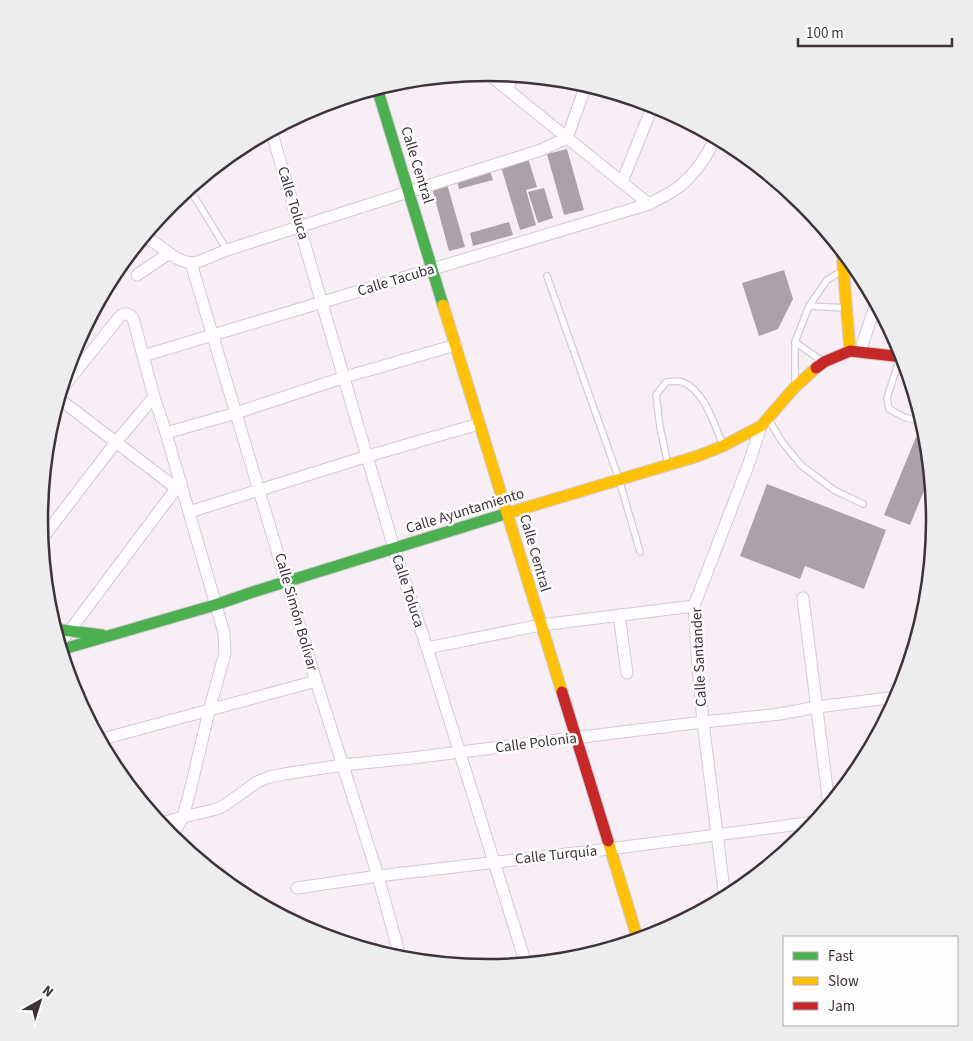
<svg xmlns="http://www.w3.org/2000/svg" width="973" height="1041" viewBox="0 0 973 1041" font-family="'Source Sans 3',sans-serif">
<rect width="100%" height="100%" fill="#f8eef6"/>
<g fill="#aaa2a8">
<polygon points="567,149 584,210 564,215 547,154"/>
<polygon points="528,158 537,187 526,190 536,225 520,230 501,167"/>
<polygon points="490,171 493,180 459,189 457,180"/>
<polygon points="447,184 465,247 449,251 432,188"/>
<polygon points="544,188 553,218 538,223 528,192"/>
<polygon points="509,222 513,235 473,246 470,233"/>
<polygon points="784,270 793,299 778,329 759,336 742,283"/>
<polygon points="916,437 927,442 930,476 910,525 884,515"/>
<polygon points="767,484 886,530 864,589 805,566 800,579 740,556"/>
</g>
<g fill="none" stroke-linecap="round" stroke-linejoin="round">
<defs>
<g id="lane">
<polyline points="189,188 227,250"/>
<polyline points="547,276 619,479 640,552"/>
<polyline points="809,306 847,308"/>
<polyline points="795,342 822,361"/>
<polyline points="900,357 887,398 889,409 904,417 922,422"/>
<polyline points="795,382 795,342 809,306 827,280 842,271"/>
<polyline points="769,420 782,442 801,465 834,490 863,504"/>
<path d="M668,465l-8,-38 -4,-32 10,-13c5,0 12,-2 16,0 22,7 33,44 41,63"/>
</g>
<g id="street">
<polyline points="487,73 649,204"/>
<polyline points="508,89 513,75"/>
<polyline points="271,130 394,548 427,648 526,964"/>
<polyline points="622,182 653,105"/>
<polyline points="144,235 176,258 186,262 195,263 227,250 361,207 541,150 567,138 586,85"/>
<polyline points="191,263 316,681 378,876 401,960"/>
<polyline points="137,275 168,254"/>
<polyline points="860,352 876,303"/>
<path d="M143,356l506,-152c10,-5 22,-11 31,-18 15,-13 28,-31 35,-48"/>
<path d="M60,391l61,-76c5,-2 8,-1 12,3l21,79 12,36 58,200 1,20 -16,58 -18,76 -8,30 -12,21"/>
<polyline points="58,398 176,488"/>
<polyline points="166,433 236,413 345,377 456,345"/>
<polyline points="189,512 368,456 479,424"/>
<polyline points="41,540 116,442 154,397"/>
<polyline points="803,598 829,805"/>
<polyline points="619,615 627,673"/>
<polyline points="59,645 181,482"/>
<polyline points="427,648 541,625 694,606"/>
<polyline points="99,740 316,681"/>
<polyline points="159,824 183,817 217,809 225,805 257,782 269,777 284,774 343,765 412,758 703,722 780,714 817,707 897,697"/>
<polyline points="297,888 378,876 609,849 815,822"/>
<polyline points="725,898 703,722 697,654 694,606 749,463 761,426"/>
</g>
<g id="fast">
<polyline points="377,88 443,305"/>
<polyline points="54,629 102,635"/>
<polyline points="60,650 215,605 256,591 508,513"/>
</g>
<g id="slow">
<polyline points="842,252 850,351"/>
<polyline points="443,305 562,692"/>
<polyline points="508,513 698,456 723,446 761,426 795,387 816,368"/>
<polyline points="608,841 638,940"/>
</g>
<g id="jam">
<polyline points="816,368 824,362 850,351 903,357"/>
<polyline points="562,692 608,841"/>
</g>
</defs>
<use href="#lane" stroke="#d4cbd3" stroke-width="8"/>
<use href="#street" stroke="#d4cbd3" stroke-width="13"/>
<use href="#fast" stroke="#d4cbd3" stroke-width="13"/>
<use href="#slow" stroke="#d4cbd3" stroke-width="13"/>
<use href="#jam" stroke="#d4cbd3" stroke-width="13"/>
<use href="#lane" stroke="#fefcfe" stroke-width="5.5"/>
<use href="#street" stroke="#fefcfe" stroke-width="11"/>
<use href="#fast" stroke="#4caf50" stroke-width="11"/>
<use href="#slow" stroke="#ffc107" stroke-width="11"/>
<use href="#jam" stroke="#c62828" stroke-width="11"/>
</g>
<g text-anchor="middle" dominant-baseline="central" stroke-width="5" stroke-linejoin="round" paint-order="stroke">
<g font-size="15" fill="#3d333b" stroke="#fdfdfd">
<text transform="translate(417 165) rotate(73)">Calle Central</text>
<text transform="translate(293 203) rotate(73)">Calle Toluca</text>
<text transform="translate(396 280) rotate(-17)">Calle Tacuba</text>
<text transform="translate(465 511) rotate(-17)">Calle Ayuntamiento</text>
<text transform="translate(535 553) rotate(74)">Calle Central</text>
<text transform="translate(408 591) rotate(72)">Calle Toluca</text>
<text transform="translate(296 612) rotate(74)">Calle Simón Bolívar</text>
<text transform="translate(699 657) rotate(-93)">Calle Santander</text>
<text transform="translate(536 743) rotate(-7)">Calle Polonia</text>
<text transform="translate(556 855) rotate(-6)">Calle Turquía</text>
</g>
</g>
<path d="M0 0H973V1041H0ZM48 520a439 439 0 1 1 878 0a439 439 0 1 1-878 0Z" fill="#eeeded" fill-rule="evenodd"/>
<path fill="none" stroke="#3d333b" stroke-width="2.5" d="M48 520a439 439 0 1 1 878 0a439 439 0 1 1-878 0Z"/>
<rect x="783" y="936" width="175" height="90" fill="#fdfdfd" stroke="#b0acaf"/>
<rect x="793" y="952" width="25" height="8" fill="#4caf50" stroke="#b0acaf"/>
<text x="828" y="961" font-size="15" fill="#3d333b">Fast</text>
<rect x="793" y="977" width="25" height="8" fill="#ffc107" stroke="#b0acaf"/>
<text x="828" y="986" font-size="15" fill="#3d333b">Slow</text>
<rect x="793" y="1002" width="25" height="8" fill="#c62828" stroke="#b0acaf"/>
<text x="828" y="1011" font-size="15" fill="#3d333b">Jam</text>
<g transform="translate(40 1001) rotate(39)" stroke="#fdfdfd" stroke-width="4" paint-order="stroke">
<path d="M0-4L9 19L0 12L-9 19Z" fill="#3d333b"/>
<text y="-8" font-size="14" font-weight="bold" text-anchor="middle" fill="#3d333b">N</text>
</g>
<path d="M798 38v8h154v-8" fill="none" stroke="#3d333b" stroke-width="2.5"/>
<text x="806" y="38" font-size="15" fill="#3d333b" stroke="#fdfdfd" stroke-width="4" paint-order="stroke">100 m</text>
</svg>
